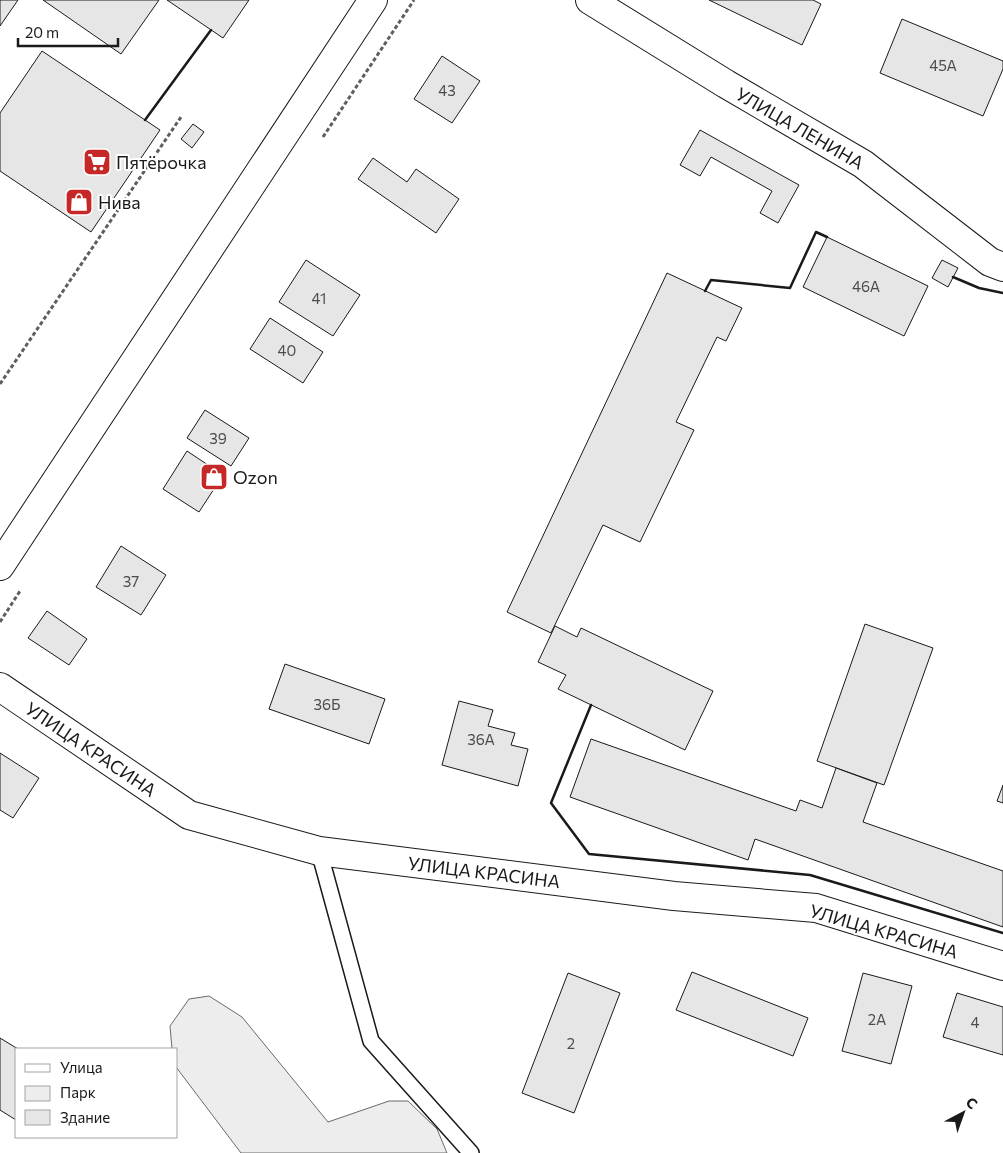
<svg xmlns="http://www.w3.org/2000/svg" width="1003" height="1153" viewBox="0 0 1003 1153" font-family="Commissioner,sans-serif">
<rect width="100%" height="100%" fill="#fff"/>
<polygon fill="#ededed" stroke="#6a6a6a" points="209,996 242,1017 328,1122 389,1101 408,1101 437,1129 447,1153 241,1153 176,1067 176,1049 172,1049 170,1026 189,999"/>
<g fill="#e6e6e6" stroke="#1a1a1a">
<polygon points="0,0 18,0 0,26"/>
<polygon points="43,0 159,0 121,54"/>
<polygon points="167,0 249,0 223,38"/>
<polygon points="709,0 813,0 821,4 802,45"/>
<polygon points="902,19 1003,61 1003,69 983,116 880,73"/>
<polygon points="42,51 160,130 91,232 0,171 0,113"/>
<polygon points="442,56 480,81 452,123 414,99"/>
<polygon points="193,124 204,132 192,148 181,139"/>
<polygon points="700,130 799,185 778,223 760,213 772,191 711,157 700,176 680,165"/>
<polygon points="373,158 407,182 416,169 459,199 436,233 358,179"/>
<polygon points="827,237 928,286 904,336 803,287"/>
<polygon points="306,260 360,295 333,336 279,302"/>
<polygon points="942,260 958,268 948,287 932,278"/>
<polygon points="667,273 742,308 726,341 717,337 676,422 694,430 640,542 603,525 551,633 507,612"/>
<polygon points="270,318 323,352 303,383 250,349"/>
<polygon points="205,410 249,438 231,466 187,438"/>
<polygon points="187,451 223,475 199,512 163,489"/>
<polygon points="121,546 166,575 141,615 96,587"/>
<polygon points="47,611 87,639 69,665 28,638"/>
<polygon points="865,624 933,648 884,785 817,761"/>
<polygon points="555,626 577,637 581,628 713,691 685,750 558,689 566,675 538,662"/>
<polygon points="285,664 385,699 369,744 269,709"/>
<polygon points="459,701 493,710 488,726 515,733 511,745 528,749 518,786 442,765"/>
<polygon points="591,739 796,811 800,800 822,808 836,768 877,783 863,822 1003,871 1003,927 755,839 748,860 570,797"/>
<polygon points="0,753 39,778 13,818 0,810"/>
<polygon points="1003,785 1003,803 997,801"/>
<polygon points="692,972 808,1018 793,1056 676,1010"/>
<polygon points="568,973 620,993 574,1113 522,1093"/>
<polygon points="863,973 912,986 891,1064 842,1051"/>
<polygon points="957,993 1003,1007 1003,1055 943,1037"/>
<polygon points="0,1038 18,1049 16,1049 16,1120 0,1110"/>
</g>
<g fill="none" stroke-linecap="round" stroke-linejoin="round">
<defs>
<polyline id="lane" points="319,851 371,1041 471,1153"/>
<g id="street">
<polyline points="590,0 726,84 863,164 990,262 1003,267"/>
<polyline points="0,687 189,815 319,851 674,896 816,908 1003,966"/>
</g>
<polyline id="secondary" points="0,566 373,0"/>
</defs>
<use href="#lane" stroke="#1a1a1a" stroke-width="18"/>
<use href="#street" stroke="#1a1a1a" stroke-width="30"/>
<use href="#secondary" stroke="#1a1a1a" stroke-width="30"/>
<g stroke="#5f5f5f" stroke-width="3" stroke-dasharray="4 2.5" stroke-linecap="butt">
<polyline points="323,137 414,0"/>
<polyline points="0,384 181,117"/>
<polyline points="0,622 20,591"/>
</g>
<use href="#lane" stroke="#fff" stroke-width="15"/>
<use href="#street" stroke="#fff" stroke-width="28"/>
<use href="#secondary" stroke="#fff" stroke-width="28"/>
<g stroke="#1a1a1a" stroke-width="2.5">
<polyline points="145,120 211,30"/>
<polyline points="953,277 979,288 1003,293"/>
<polyline points="705,291 711,280 790,288 816,232 827,237"/>
<polyline points="591,705 551,803 589,854 810,875 1003,933"/>
</g>
</g>
<defs>
<symbol id="supermarket-square" viewBox="-11 -11 22 22"><rect x="-9" y="-9" width="18" height="18" rx="4" fill="#c62828" stroke="#fff"/><path d="M-6-5.5h2.5l.6 2H6L4.5 2H-2.5L-4.4-4H-6ZM-1.5 3.2a1.3 1.3 0 1 0 .1 0ZM3 3.2a1.3 1.3 0 1 0 .1 0Z" fill="#fff"/></symbol>
<symbol id="shop-square" viewBox="-11 -11 22 22"><rect x="-9" y="-9" width="18" height="18" rx="4" fill="#c62828" stroke="#fff"/><path d="M-5-2.5h2.3a2.7 3.5 0 0 1 5.4 0H5L5.5 6h-11ZM-1.5-2.5h3a1.5 2.3 0 0 0-3 0Z" fill="#fff"/></symbol>
</defs>
<g fill-rule="evenodd">
<use href="#supermarket-square" x="81" y="146" width="32" height="32"/>
<use href="#shop-square" x="63" y="186" width="32" height="32"/>
<use href="#shop-square" x="198" y="461" width="32" height="32"/>
</g>
<g text-anchor="middle" dominant-baseline="central" stroke-width="4" stroke-linejoin="round" paint-order="stroke">
<g font-size="15" fill="#4d4d4d">
<text x="943" y="65">45А</text>
<text x="447" y="90">43</text>
<text x="866" y="286">46А</text>
<text x="319" y="298">41</text>
<text x="287" y="350">40</text>
<text x="218" y="438">39</text>
<text x="131" y="581">37</text>
<text x="327" y="704">36Б</text>
<text x="481" y="739">36А</text>
<text x="877" y="1019">2А</text>
<text x="975" y="1022">4</text>
<text x="571" y="1043">2</text>
</g>
<g font-size="18" fill="#1a1a1a" stroke="#fff">
<text transform="translate(800 128) rotate(30)">УЛИЦА ЛЕНИНА</text>
<text transform="translate(91 749) rotate(34)">УЛИЦА КРАСИНА</text>
<text transform="translate(484 872) rotate(7)">УЛИЦА КРАСИНА</text>
<text transform="translate(884 931) rotate(16)">УЛИЦА КРАСИНА</text>
</g>
<g font-size="18" fill="#1a1a1a" stroke="#fff" text-anchor="start">
<text x="116" y="162">Пятёрочка</text>
<text x="98" y="202">Нива</text>
<text x="233" y="477">Ozon</text>
</g>
</g>
<rect x="15" y="1048" width="162" height="90" fill="#ffffff" stroke="#a3a3a3"/>
<rect x="25" y="1064" width="25" height="8" fill="#ffffff" stroke="#a3a3a3"/>
<text x="60" y="1073" font-size="15" fill="#1a1a1a">Улица</text>
<rect x="25" y="1086" width="25" height="15" fill="#ededed" stroke="#a3a3a3"/>
<text x="60" y="1098" font-size="15" fill="#1a1a1a">Парк</text>
<rect x="25" y="1110" width="25" height="15" fill="#e6e6e6" stroke="#a3a3a3"/>
<text x="60" y="1123" font-size="15" fill="#1a1a1a">Здание</text>
<g transform="translate(963 1113) rotate(41)" stroke="#ffffff" stroke-width="4" paint-order="stroke">
<path d="M0-4L9 19L0 12L-9 19Z" fill="#1a1a1a"/>
<text y="-8" font-size="14" font-weight="bold" text-anchor="middle" fill="#1a1a1a">С</text>
</g>
<path d="M18 38v8h100v-8" fill="none" stroke="#1a1a1a" stroke-width="2.5"/>
<text x="25" y="38" font-size="15" fill="#1a1a1a" stroke="#ffffff" stroke-width="4" paint-order="stroke">20 m</text>
</svg>
